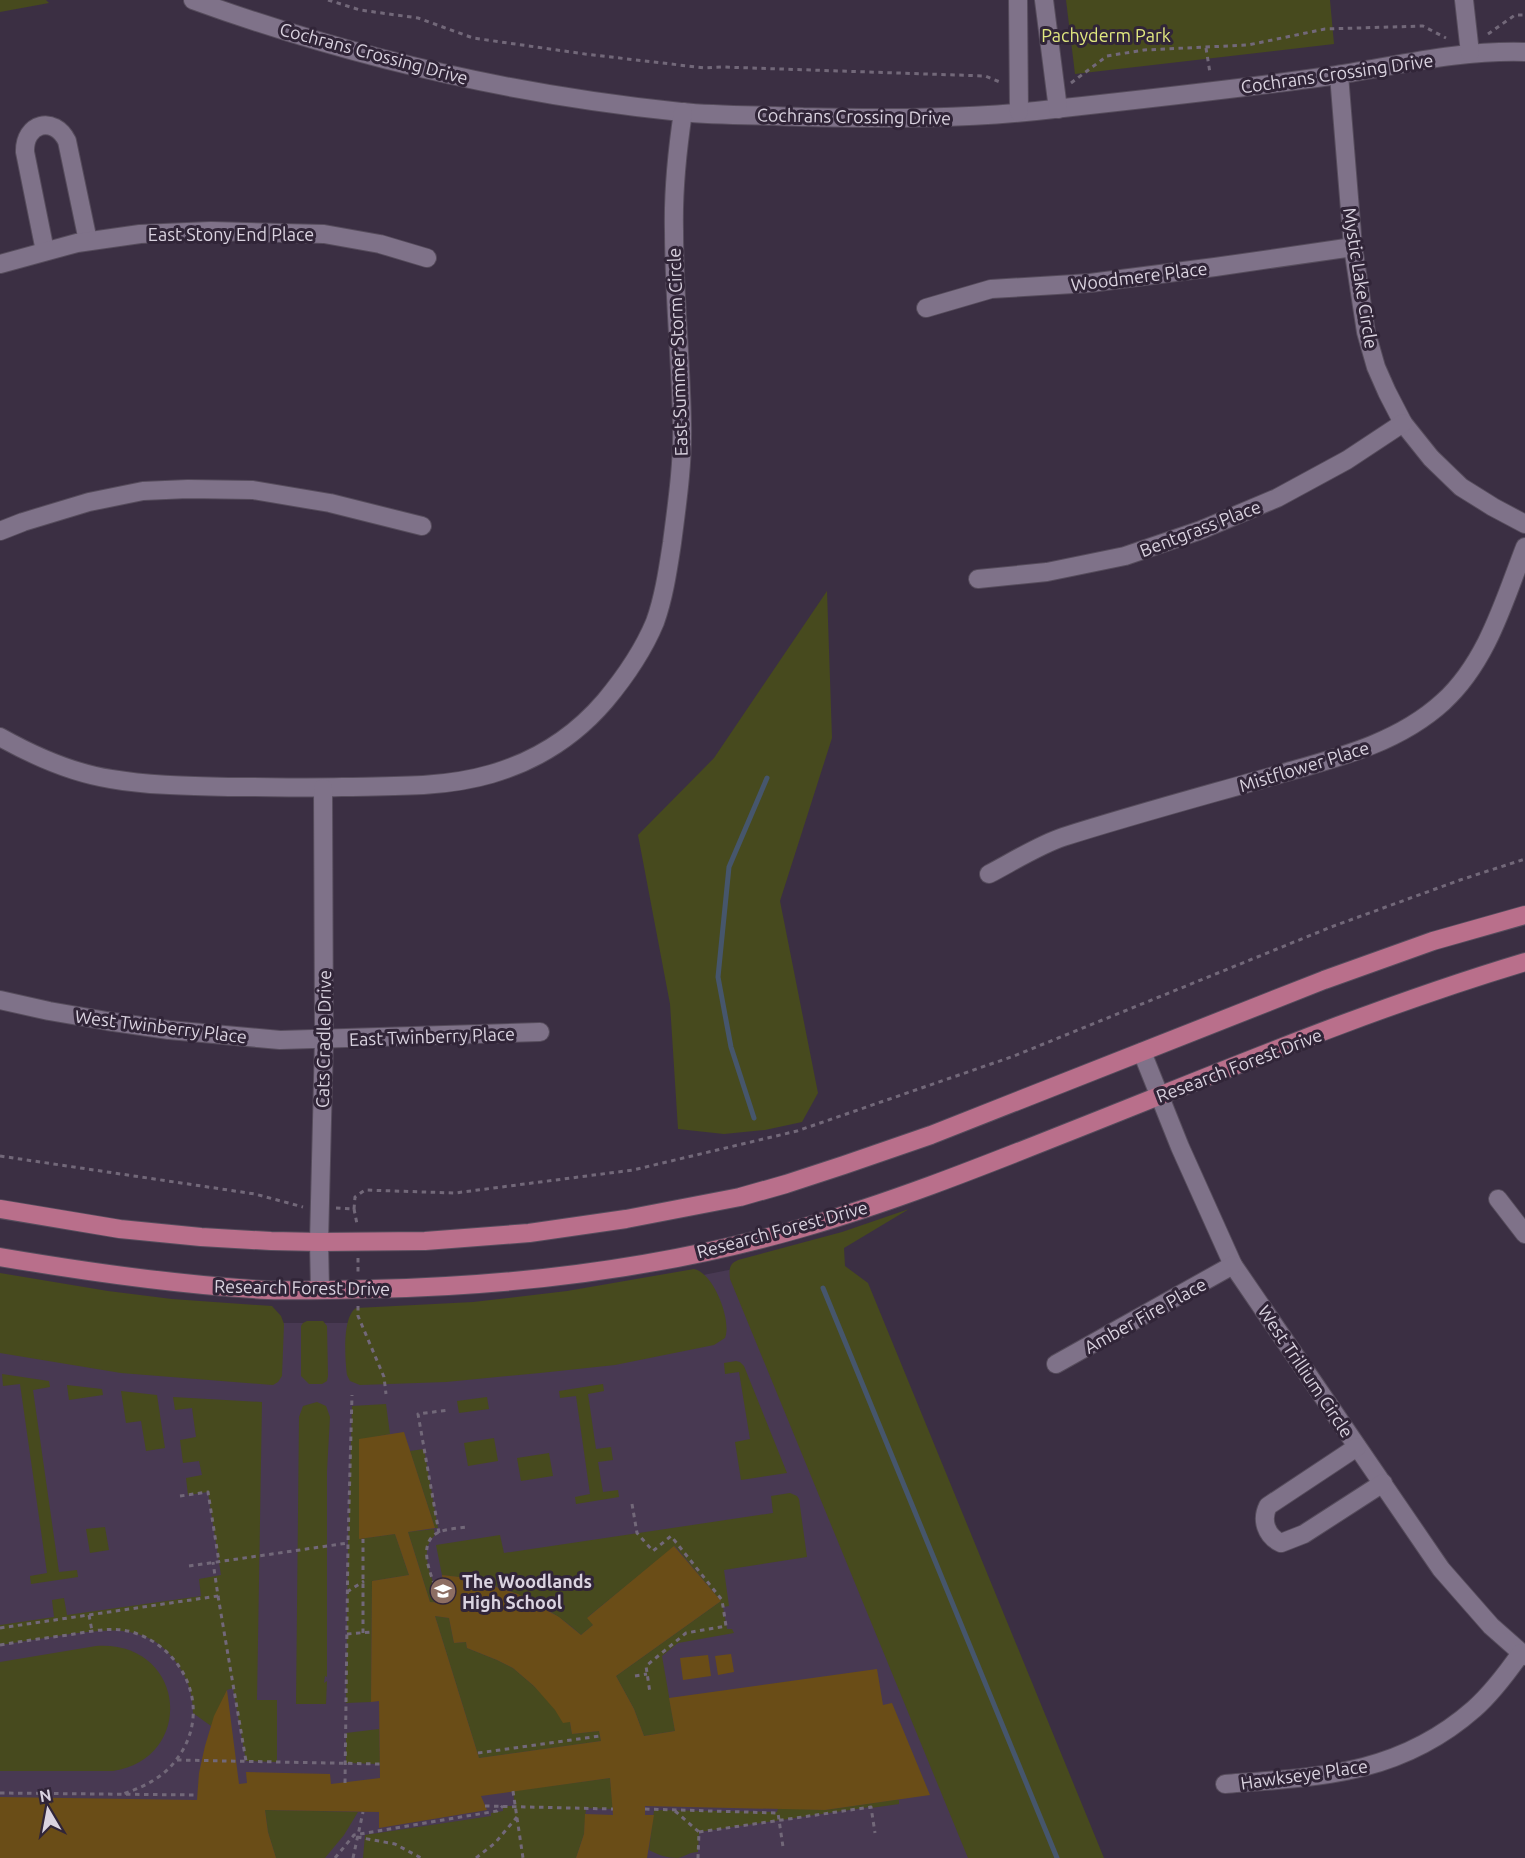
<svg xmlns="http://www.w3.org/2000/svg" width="1525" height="1858" viewBox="0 0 1525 1858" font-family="Ubuntu,sans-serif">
<rect width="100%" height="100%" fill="#3b2f43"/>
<polygon fill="#483952" points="759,1264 989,1858 0,1858 0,1286 280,1323 350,1323 632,1289"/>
<g fill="#474a1e">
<polygon points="0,0 46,0 49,3 0,12"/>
<polygon points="1066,0 1330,0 1334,44 1075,74"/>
<polygon points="827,591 832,738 780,901 818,1093 802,1122 765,1130 724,1134 678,1129 670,1004 638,835 714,758"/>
<path d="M909,1209l-65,39 1,18 23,17 236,575h-136l-238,-579c-1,-10 -1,-15 8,-19l104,-28z"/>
<path d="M694,1269c20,4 38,52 31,69l-11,7 -99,20 -75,8 -94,9 -86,3 -10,-4 -3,-6c-2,-16 -5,-58 9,-67l117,-6 94,-11z"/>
<polygon points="0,1273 108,1291 172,1299 272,1306 281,1316 284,1324 282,1376 278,1382 273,1385 121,1373 0,1353"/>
<polygon points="307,1321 323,1321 327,1326 328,1376 327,1381 322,1384 309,1384 301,1376 301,1326 303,1323"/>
<polygon points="736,1361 740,1362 744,1366 787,1473 741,1480 735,1442 750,1439 739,1372 725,1374 724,1363"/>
<polygon points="2,1374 49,1381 50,1387 33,1390 59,1572 77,1570 78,1577 31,1584 30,1576 47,1573 20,1384 3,1386"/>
<polygon points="603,1384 604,1391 588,1394 596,1449 611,1447 613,1460 598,1462 603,1492 618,1490 619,1497 576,1504 575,1497 590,1494 576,1396 560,1398 559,1391"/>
<polygon points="67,1385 102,1389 103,1395 69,1400"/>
<polygon points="121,1391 157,1395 165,1448 146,1451 141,1421 126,1423"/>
<path d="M173,1397l89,5 -5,298h20v62l-31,-1 -13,-73 -6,2 -16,36 -18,-13c0,-18 -5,-34 -15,-48 -28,-43 -71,-36 -114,-30 -21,3 -43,7 -64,10v-20l54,-8 -2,-17 12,-2 3,17 134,-19 -2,-17 22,-4 -13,-83 -20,3 -2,-17 16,-3 -3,-14 -16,2 -3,-23 16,-3 -4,-29 -17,2z"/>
<polygon points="487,1397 489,1409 459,1413 457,1401"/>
<polygon points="317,1402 326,1406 330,1417 327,1471 327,1677 325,1676 324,1683 327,1681 326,1704 296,1704 299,1417 303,1406"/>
<polygon points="386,1404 390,1434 359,1440 359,1539 395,1534 409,1575 372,1581 371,1702 346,1703 348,1543 352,1406"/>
<polygon points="494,1438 498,1461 468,1466 464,1443"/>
<polygon points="424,1449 438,1528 435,1528 410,1451"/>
<polygon points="549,1453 553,1476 521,1481 517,1458"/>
<path d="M790,1493l7,3 2,3 8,58 -83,13 5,36 -6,1 4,22h5l2,4 -56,10 -16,13 13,75 -31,5 -10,-27 -18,-33 105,-75 -46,-55 -87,71 5,8 -12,10c-39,-35 -87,-55 -139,-60l-6,-30 64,-10 4,18 269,-40 -2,-17z"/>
<polygon points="105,1527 109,1550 90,1553 86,1529"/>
<path d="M434,1529l1,6c-19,16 0,49 6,67h-11l-22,-70z"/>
<polygon points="435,1616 449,1618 454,1643 466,1642 467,1648 497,1660 513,1668 534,1686 570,1722 572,1734 599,1731 601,1741 479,1758"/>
<path d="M96,1646c90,-6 101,112 17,125h-113v-109z"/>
<polygon points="379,1729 380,1764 346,1763 346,1733"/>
<polygon points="610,1778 613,1809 586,1808 584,1834 576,1858 363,1858 365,1835 491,1816 491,1813 503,1811 503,1806 515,1806 513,1791"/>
<path d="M894,1800h5v4l-28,4 -1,-1 -171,25 -1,20c-8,0 -12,4 -20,6 -11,0 -20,-3 -29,-8l5,-40 123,2 1,-4 47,2z"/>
<polygon points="265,1810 358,1812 344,1835 325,1858 276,1858 268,1832"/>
</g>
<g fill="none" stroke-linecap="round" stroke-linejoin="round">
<g stroke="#46566c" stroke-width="5">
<polyline points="754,1118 731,1047 718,977 729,867 767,778"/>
<polyline points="823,1288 1057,1858"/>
</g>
</g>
<g fill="#6a4d17" fill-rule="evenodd">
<path d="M404,1432l31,96 -27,4 22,70 16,1 -4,-28 26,3 50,16 41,23 22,18 12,-10 -6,-7 87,-72 47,55 -105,75 18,33 10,27 31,-5 -6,-33 208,-29 6,36 9,-2 38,92 -105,15 -180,-4v9h9l-7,43h-71l8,-24 1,-20 28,1 -3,-37 -129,18 6,14 -108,18v-16l-114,-2 3,22 8,26h-276v-61l197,3 2,-27 6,-27 9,-30 13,-26 12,94 8,-1 -1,-11 84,2 1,10 49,-6 -1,-77 -8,1 1,-121 37,-6 -14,-41 -36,5v-100zM435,1616l14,2 5,25 12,-1 1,6 30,12 16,8 21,18 21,24 8,13 7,-1 2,12 27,-3 2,10 -122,17z"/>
<polygon points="731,1654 734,1672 718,1675 715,1656"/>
<polygon points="708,1655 711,1676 683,1680 680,1658"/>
</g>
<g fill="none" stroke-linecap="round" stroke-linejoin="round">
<defs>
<g id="minor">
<path d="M193,0c157,57 322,95 488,112 40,4 82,3 122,5 84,2 168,2 251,-8 92,-10 184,-20 276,-33 66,-10 128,-26 195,-24"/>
<polyline points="1018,0 1019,112"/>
<polyline points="1044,0 1058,109"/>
<polyline points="1464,0 1470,53"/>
<polyline points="1339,75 1353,247 1366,332 1376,367 1387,392 1403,423 1431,458 1461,487 1493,507 1525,524"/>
<path d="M45,251l-20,-99c-1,-29 29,-37 42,-11l21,100"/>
<polyline points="0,264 77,243 140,234 211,231 324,234 380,244 427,258"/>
<polyline points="926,308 991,289 1090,283 1215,267 1353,247"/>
<polyline points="0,531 23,522 89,502 143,491 188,489 253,490 330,503 422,526"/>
<polyline points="978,579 1047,572 1125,556 1201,530 1277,498 1347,460 1403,423"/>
<path d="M0,737c34,19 72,36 111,42 41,7 83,7 124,8 36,0 71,1 107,0 49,-1 101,1 149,-13 45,-13 84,-38 114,-73 20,-24 38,-50 50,-79 9,-25 13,-53 17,-79 5,-39 11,-79 10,-119 -1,-64 -8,-129 -8,-193 -1,-40 3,-79 9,-119"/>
<path d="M989,874c23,-12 50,-29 74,-37 69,-22 140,-41 210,-61 59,-17 123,-31 170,-74 44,-40 61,-101 82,-155"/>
<polyline points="0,1000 49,1011 107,1021 169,1030 280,1040 540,1032"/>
<polyline points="1142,1052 1180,1147 1233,1265 1441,1569 1491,1626 1525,1656"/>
<polyline points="1498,1199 1525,1234"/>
<polyline points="320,1290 319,1242 324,1040 323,788"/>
<polyline points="1056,1364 1233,1265"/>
<path d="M1357,1447l-89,59c-7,14 -2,30 13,37l23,-9 79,-51"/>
<path d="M1225,1784c94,-7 174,-9 249,-75 18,-16 33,-36 47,-56"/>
</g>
<g id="major">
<polyline points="0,1209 120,1229 201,1237 271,1241 319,1242 425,1241 529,1233 626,1219 740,1197 786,1184 844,1165 931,1135 1324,980 1433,941 1525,915"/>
<path d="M0,1257c88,15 178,28 268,33 34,1 69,0 103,-1 145,-3 292,-21 431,-61 87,-25 171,-58 254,-91 155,-61 309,-127 469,-175"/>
</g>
</defs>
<use href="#minor" stroke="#564c5c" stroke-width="20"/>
<use href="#major" stroke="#564c5c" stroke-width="20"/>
<g stroke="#726879" stroke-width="3" stroke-dasharray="4.5 4.5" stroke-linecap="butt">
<polyline points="328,0 360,10 418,18 473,38 585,54 705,68 723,67 985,76 1000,82"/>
<polyline points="1488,34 1515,15 1525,15"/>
<polyline points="1206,48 1210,73"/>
<polyline points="1071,83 1107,56 1144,50 1248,45 1325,29 1423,26 1446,38"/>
<polyline points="0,1156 255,1194 303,1207"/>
<polyline points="336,1208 354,1209 355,1197 365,1190 455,1193 633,1170 797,1131 1014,1056 1331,927 1460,880 1525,859"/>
<polyline points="354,1209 357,1224"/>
<polyline points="358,1258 358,1272"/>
<polyline points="358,1306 358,1316 384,1377 386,1394"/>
<polyline points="180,1496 208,1492 219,1562"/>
<polyline points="632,1504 637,1533 653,1551 671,1536 722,1600 726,1626 686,1633 646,1666 650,1693"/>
<polyline points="439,1533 418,1414 449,1410"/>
<polyline points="189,1566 348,1543"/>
<polyline points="347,1592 364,1581"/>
<polyline points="218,1596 246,1761"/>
<path d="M441,1602c-6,-19 -28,-58 -2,-70 8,-3 19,-4 28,-5"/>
<polyline points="89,1615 92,1631"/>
<polyline points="0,1628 218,1596 213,1562"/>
<polyline points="363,1633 363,1539"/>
<polyline points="347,1634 371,1632"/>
<path d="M0,1645c23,-4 45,-7 68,-10 21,-3 43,-9 64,-3 55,17 81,81 44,128 -13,18 -33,27 -53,34"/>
<polyline points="635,1676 647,1674"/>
<polyline points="478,1753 600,1736"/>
<polyline points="177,1760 380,1764"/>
<polyline points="345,1783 348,1543 352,1395"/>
<polyline points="513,1791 523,1858"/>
<polyline points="0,1793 197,1795"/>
<polyline points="485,1806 613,1809"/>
<polyline points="645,1809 778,1813 783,1847"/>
<polyline points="675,1811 699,1832 698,1858"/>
<polyline points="699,1832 871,1807 875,1833"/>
<polyline points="357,1837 395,1844 421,1858"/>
<polyline points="335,1858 354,1835 497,1811 503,1806"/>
<polyline points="353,1858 363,1812"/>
<polyline points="476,1858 495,1843 517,1817"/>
</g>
<use href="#minor" stroke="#7f7289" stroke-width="18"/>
<use href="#major" stroke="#b96f8b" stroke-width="18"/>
</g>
<defs>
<symbol id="school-disc" viewBox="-11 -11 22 22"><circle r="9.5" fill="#8d6e63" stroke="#312538"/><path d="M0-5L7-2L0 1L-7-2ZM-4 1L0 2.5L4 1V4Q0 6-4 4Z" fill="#fff"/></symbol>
</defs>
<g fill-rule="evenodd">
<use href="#school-disc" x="428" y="1576" width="30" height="30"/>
</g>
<g text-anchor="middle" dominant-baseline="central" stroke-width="6" stroke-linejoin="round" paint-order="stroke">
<g font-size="18" fill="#e0e77f" stroke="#312538">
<text x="1106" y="35">Pachyderm Park</text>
</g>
<g font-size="18" fill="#dad3e0" stroke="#312538">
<text transform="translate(374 53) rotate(15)">Cochrans Crossing Drive</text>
<text transform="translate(1337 73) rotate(-8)">Cochrans Crossing Drive</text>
<text transform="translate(854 116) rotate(1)">Cochrans Crossing Drive</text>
<text x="231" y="234">East Stony End Place</text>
<text transform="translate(1139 276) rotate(-7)">Woodmere Place</text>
<text transform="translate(1361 278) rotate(81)">Mystic Lake Circle</text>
<text transform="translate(677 352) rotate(-92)">East Summer Storm Circle</text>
<text transform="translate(1200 528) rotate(-21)">Bentgrass Place</text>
<text transform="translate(1304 766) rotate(-17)">Mistflower Place</text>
<text transform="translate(161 1026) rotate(7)">West Twinberry Place</text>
<text transform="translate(432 1036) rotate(-2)">East Twinberry Place</text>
<text transform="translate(323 1039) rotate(-89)">Cats Cradle Drive</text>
<text transform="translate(1239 1065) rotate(-21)">Research Forest Drive</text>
<text transform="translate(782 1229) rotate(-15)">Research Forest Drive</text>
<text transform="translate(302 1287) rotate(1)">Research Forest Drive</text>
<text transform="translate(1145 1315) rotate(-29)">Amber Fire Place</text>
<text transform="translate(1306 1371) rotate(56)">West Trillium Circle</text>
<text transform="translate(1304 1774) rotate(-8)">Hawkseye Place</text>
</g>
<g font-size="18" font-weight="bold" fill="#dad3e0" stroke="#312538" text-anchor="start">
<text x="462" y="1581">The Woodlands<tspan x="462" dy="21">High School</tspan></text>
</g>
</g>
<g transform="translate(48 1810) rotate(350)" stroke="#312538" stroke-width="4.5" paint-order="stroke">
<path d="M0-4.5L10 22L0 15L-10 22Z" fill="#dad3e0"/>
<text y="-9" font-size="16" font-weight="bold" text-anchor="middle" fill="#dad3e0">N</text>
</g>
</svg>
